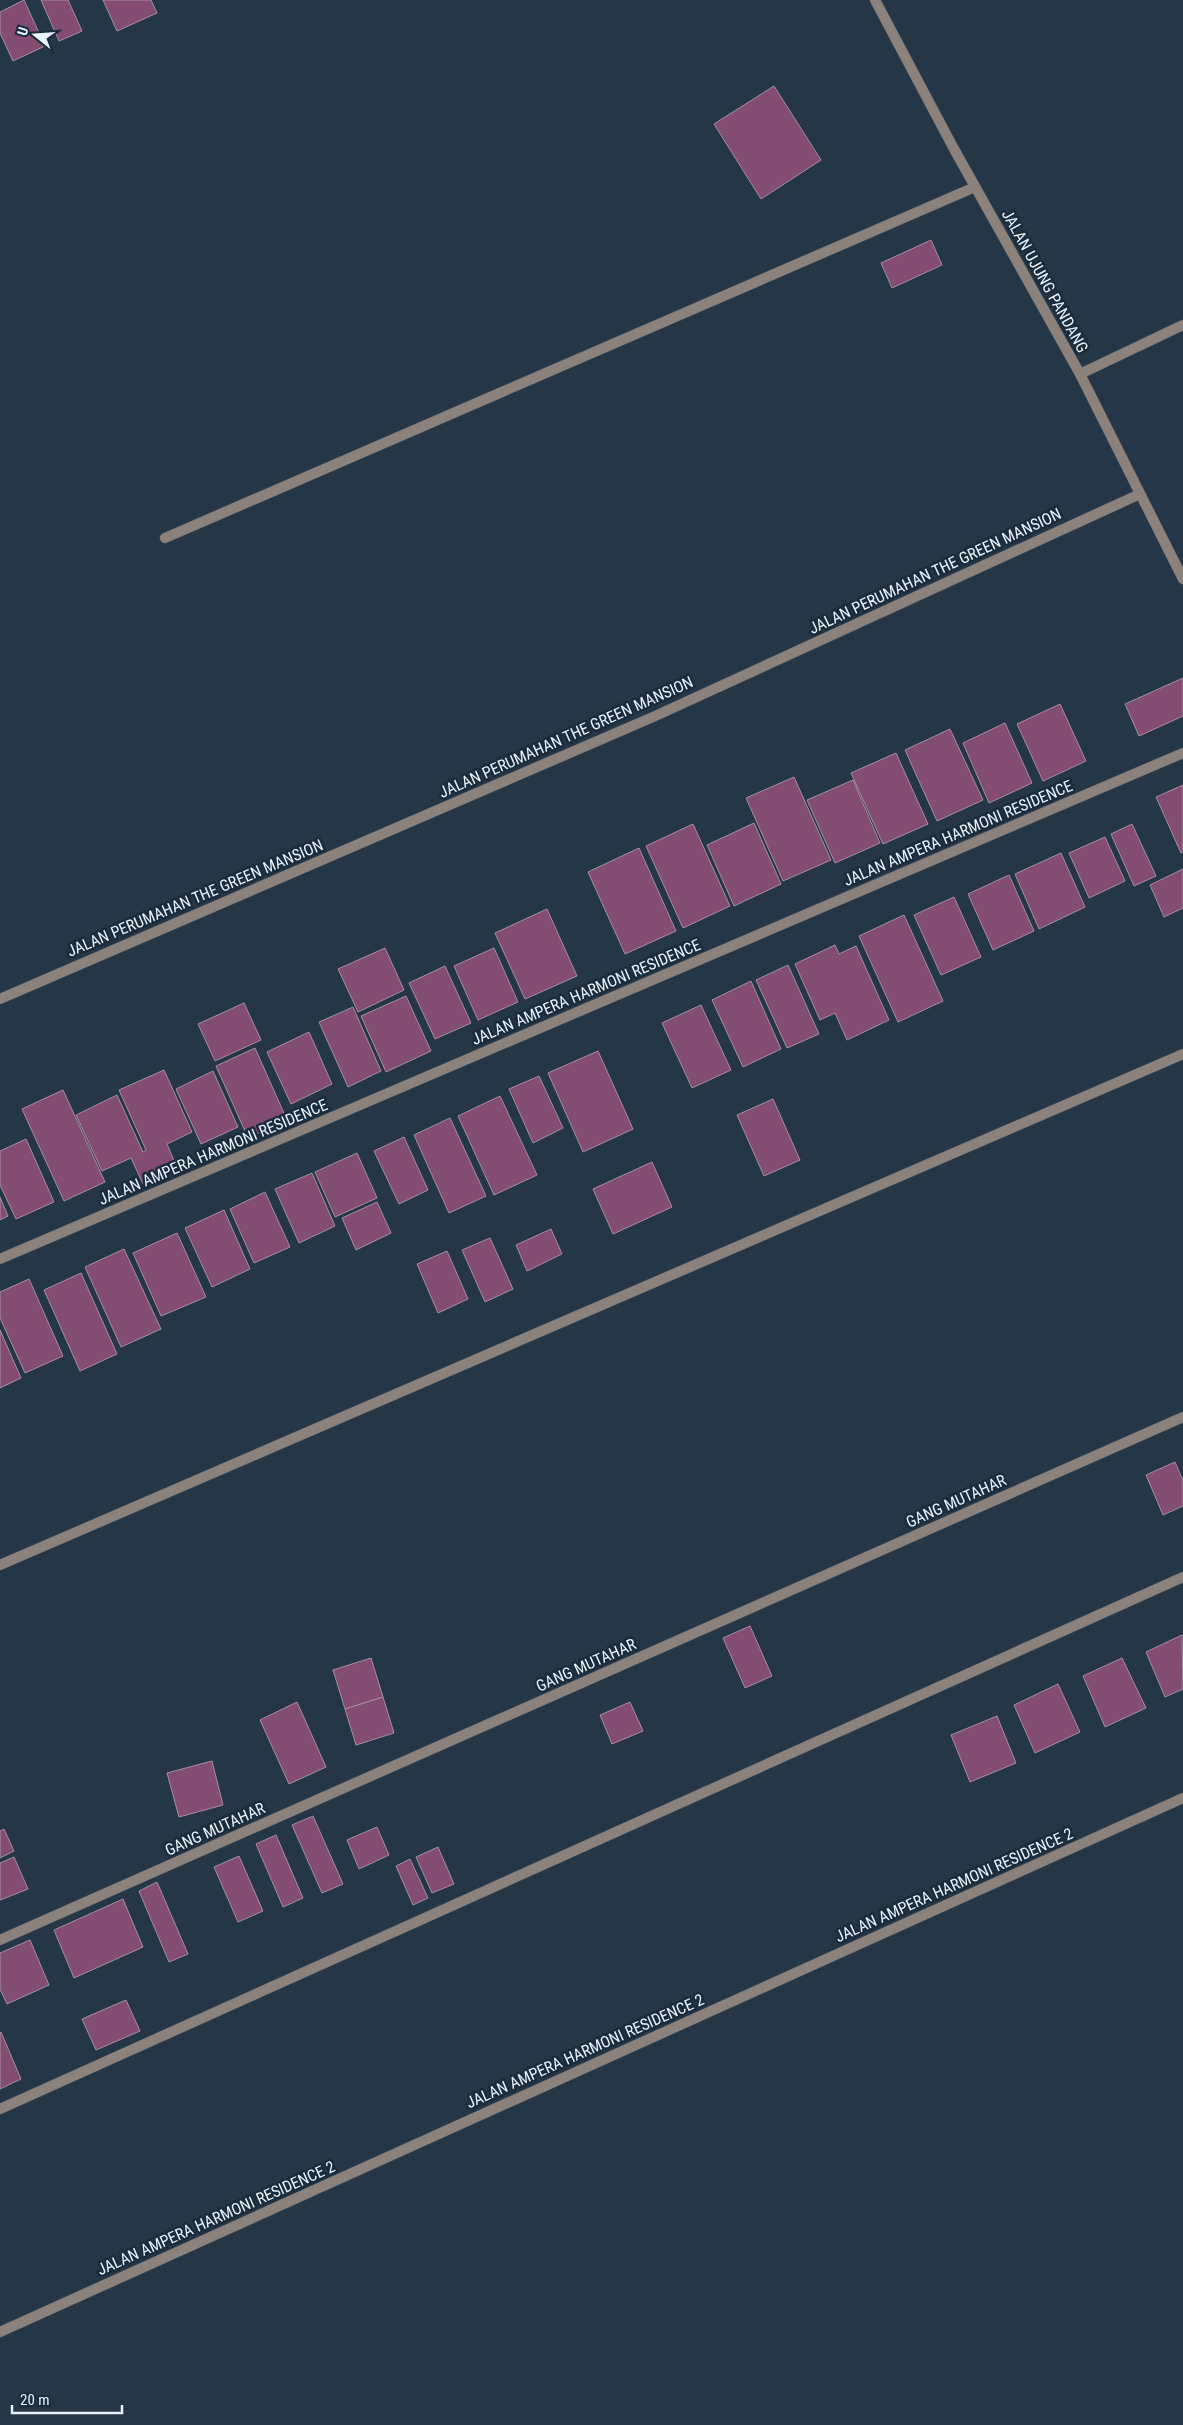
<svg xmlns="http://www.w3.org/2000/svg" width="1183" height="2425" viewBox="0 0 1183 2425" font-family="'Roboto Condensed',sans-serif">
<rect width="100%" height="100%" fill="#253646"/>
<g fill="#834d71" stroke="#a78f9e">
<polygon points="24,0 45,46 13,61 0,33 0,12"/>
<polygon points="41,0 68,0 82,31 59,41"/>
<polygon points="103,0 151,0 157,13 117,31"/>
<polygon points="774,86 821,160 761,199 714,124"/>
<polygon points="931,240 942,265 892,288 881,263"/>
<polygon points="1183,678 1183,716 1139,736 1125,704"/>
<polygon points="1060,704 1086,761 1043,781 1017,724"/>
<polygon points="1005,723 1032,783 989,803 963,743"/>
<polygon points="950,729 983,800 937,821 905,750"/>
<polygon points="896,753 928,824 883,844 851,773"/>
<polygon points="794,777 831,860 783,881 746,798"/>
<polygon points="853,780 880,843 835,863 807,800"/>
<polygon points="1183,785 1183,852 1181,853 1156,797"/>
<polygon points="754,823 781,884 734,906 707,845"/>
<polygon points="693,824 730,906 683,928 646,846"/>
<polygon points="1132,824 1156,876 1134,886 1111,834"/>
<polygon points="1105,837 1125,881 1089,898 1069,853"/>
<polygon points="639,848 676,931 625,954 588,872"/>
<polygon points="1061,853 1085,907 1039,929 1015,874"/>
<polygon points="1183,869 1183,908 1164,917 1150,885"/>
<polygon points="1009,875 1034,931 993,950 968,894"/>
<polygon points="954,897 981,957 941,975 914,915"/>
<polygon points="547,909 577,976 525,999 495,933"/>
<polygon points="904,915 943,1001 898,1022 859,936"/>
<polygon points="835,945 839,954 856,946 889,1020 847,1040 835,1013 820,1020 795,964"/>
<polygon points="385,948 404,990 358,1012 338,969"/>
<polygon points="494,948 518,1002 478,1020 454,966"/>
<polygon points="788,965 819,1034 787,1048 756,980"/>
<polygon points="445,966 471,1023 435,1039 409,983"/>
<polygon points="751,981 781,1049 743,1067 712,1000"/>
<polygon points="406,996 431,1051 386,1072 361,1016"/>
<polygon points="244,1003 261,1040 215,1061 198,1024"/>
<polygon points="701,1005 731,1070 692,1088 662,1023"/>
<polygon points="353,1007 381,1071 348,1087 319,1022"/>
<polygon points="309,1032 332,1084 291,1104 267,1052"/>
<polygon points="255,1048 287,1120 248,1138 216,1066"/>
<polygon points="598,1051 633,1129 583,1152 548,1073"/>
<polygon points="164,1070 192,1132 167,1144 177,1168 143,1184 131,1158 102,1171 76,1115 117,1095 143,1152 146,1150 119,1090"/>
<polygon points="213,1071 238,1127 201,1144 176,1089"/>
<polygon points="539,1076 563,1128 533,1143 509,1089"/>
<polygon points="63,1090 105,1182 64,1201 22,1109"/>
<polygon points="500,1096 537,1175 494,1195 458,1116"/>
<polygon points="773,1099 800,1160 764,1176 737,1115"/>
<polygon points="450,1118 486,1196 449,1213 414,1135"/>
<polygon points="404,1137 428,1190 399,1204 374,1151"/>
<polygon points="26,1139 54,1202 16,1219 0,1185 0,1151"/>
<polygon points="357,1153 377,1198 335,1217 315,1172"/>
<polygon points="652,1162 672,1207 613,1234 593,1189"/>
<polygon points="312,1173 335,1226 299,1243 275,1189"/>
<polygon points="265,1192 290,1247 254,1263 230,1209"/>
<polygon points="0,1197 8,1216 0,1220"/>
<polygon points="377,1202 391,1233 356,1250 342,1218"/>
<polygon points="224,1210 250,1269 212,1287 185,1228"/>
<polygon points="551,1229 562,1254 527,1271 516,1245"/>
<polygon points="177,1233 206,1297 161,1316 133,1253"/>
<polygon points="490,1238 513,1289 485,1302 462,1250"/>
<polygon points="124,1249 161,1329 121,1347 85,1267"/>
<polygon points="447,1251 468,1299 438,1313 417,1264"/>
<polygon points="81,1273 117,1354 80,1371 44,1290"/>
<polygon points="29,1279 63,1356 25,1373 0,1318 0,1292"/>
<polygon points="0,1330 21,1378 0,1388"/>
<polygon points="1175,1462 1183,1481 1183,1506 1163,1515 1146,1475"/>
<polygon points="750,1626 772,1676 745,1688 723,1638"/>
<polygon points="1182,1635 1183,1689 1165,1697 1146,1652"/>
<polygon points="371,1658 383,1697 345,1709 333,1670"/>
<polygon points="1122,1658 1146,1708 1105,1727 1083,1676"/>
<polygon points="1058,1684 1080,1732 1035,1753 1014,1705"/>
<polygon points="383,1697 394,1733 356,1745 345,1709"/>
<polygon points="297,1702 326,1767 289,1784 260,1720"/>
<polygon points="630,1702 643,1731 612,1744 600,1715"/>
<polygon points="997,1716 1016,1763 970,1782 951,1735"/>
<polygon points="212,1761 223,1805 179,1817 167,1773"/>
<polygon points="313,1816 343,1884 322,1893 292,1825"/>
<polygon points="377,1827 389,1855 359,1869 347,1840"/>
<polygon points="4,1829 14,1851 0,1858 0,1831"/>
<polygon points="276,1835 303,1898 283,1907 256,1844"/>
<polygon points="438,1847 454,1884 432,1893 416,1857"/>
<polygon points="239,1856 263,1911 238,1922 214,1867"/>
<polygon points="14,1857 28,1889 0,1900 0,1863"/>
<polygon points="410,1859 428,1898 413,1905 396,1866"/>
<polygon points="157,1882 188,1954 169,1962 139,1891"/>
<polygon points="123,1899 143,1947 74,1978 54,1930"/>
<polygon points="30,1940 49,1985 7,2004 0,1989 0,1953"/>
<polygon points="126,2000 140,2031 96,2050 82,2019"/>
<polygon points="1,2032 21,2079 0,2089 0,2033"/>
</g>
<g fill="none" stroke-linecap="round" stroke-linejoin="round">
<defs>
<g id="minor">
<polyline points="875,0 954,149 1080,374 1183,579"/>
<polyline points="1080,374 1183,325"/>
<polyline points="165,538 975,187"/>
<polyline points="0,999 653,717 1140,494"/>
<polyline points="0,1259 1183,753"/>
<polyline points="0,1565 1183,1054"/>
<polyline points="0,1940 1183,1417"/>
<polyline points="0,2109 1183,1577"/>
<polyline points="0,2332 1183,1798"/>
</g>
</defs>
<use href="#minor" stroke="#445463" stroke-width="11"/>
<use href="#minor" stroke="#8c827b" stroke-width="10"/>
</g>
<g text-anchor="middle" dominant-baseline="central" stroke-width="5" stroke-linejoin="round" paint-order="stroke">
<g font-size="16" fill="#e8f3fd" stroke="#1b2c3b">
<text transform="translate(1045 281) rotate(61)">JALAN UJUNG PANDANG</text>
<text transform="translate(935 571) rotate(-25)">JALAN PERUMAHAN THE GREEN MANSION</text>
<text transform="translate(566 737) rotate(-24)">JALAN PERUMAHAN THE GREEN MANSION</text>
<text transform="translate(958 833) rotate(-23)">JALAN AMPERA HARMONI RESIDENCE</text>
<text transform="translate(195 898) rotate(-23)">JALAN PERUMAHAN THE GREEN MANSION</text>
<text transform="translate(586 992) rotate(-23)">JALAN AMPERA HARMONI RESIDENCE</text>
<text transform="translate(213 1152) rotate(-23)">JALAN AMPERA HARMONI RESIDENCE</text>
<text transform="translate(956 1501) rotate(-24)">GANG MUTAHAR</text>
<text transform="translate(586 1665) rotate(-24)">GANG MUTAHAR</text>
<text transform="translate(215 1829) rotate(-24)">GANG MUTAHAR</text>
<text transform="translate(954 1885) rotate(-24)">JALAN AMPERA HARMONI RESIDENCE 2</text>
<text transform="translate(585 2051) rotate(-24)">JALAN AMPERA HARMONI RESIDENCE 2</text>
<text transform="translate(216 2218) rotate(-24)">JALAN AMPERA HARMONI RESIDENCE 2</text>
</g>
</g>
<g transform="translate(35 35) rotate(287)" stroke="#1b2c3b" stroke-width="4" paint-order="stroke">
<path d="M0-4L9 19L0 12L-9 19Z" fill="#e8f3fd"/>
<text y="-8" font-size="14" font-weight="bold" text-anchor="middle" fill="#e8f3fd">U</text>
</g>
<path d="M12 2405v8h110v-8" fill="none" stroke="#e8f3fd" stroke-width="2.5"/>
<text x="20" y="2405" font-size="15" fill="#e8f3fd" stroke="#1b2c3b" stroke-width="4" paint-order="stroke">20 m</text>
</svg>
